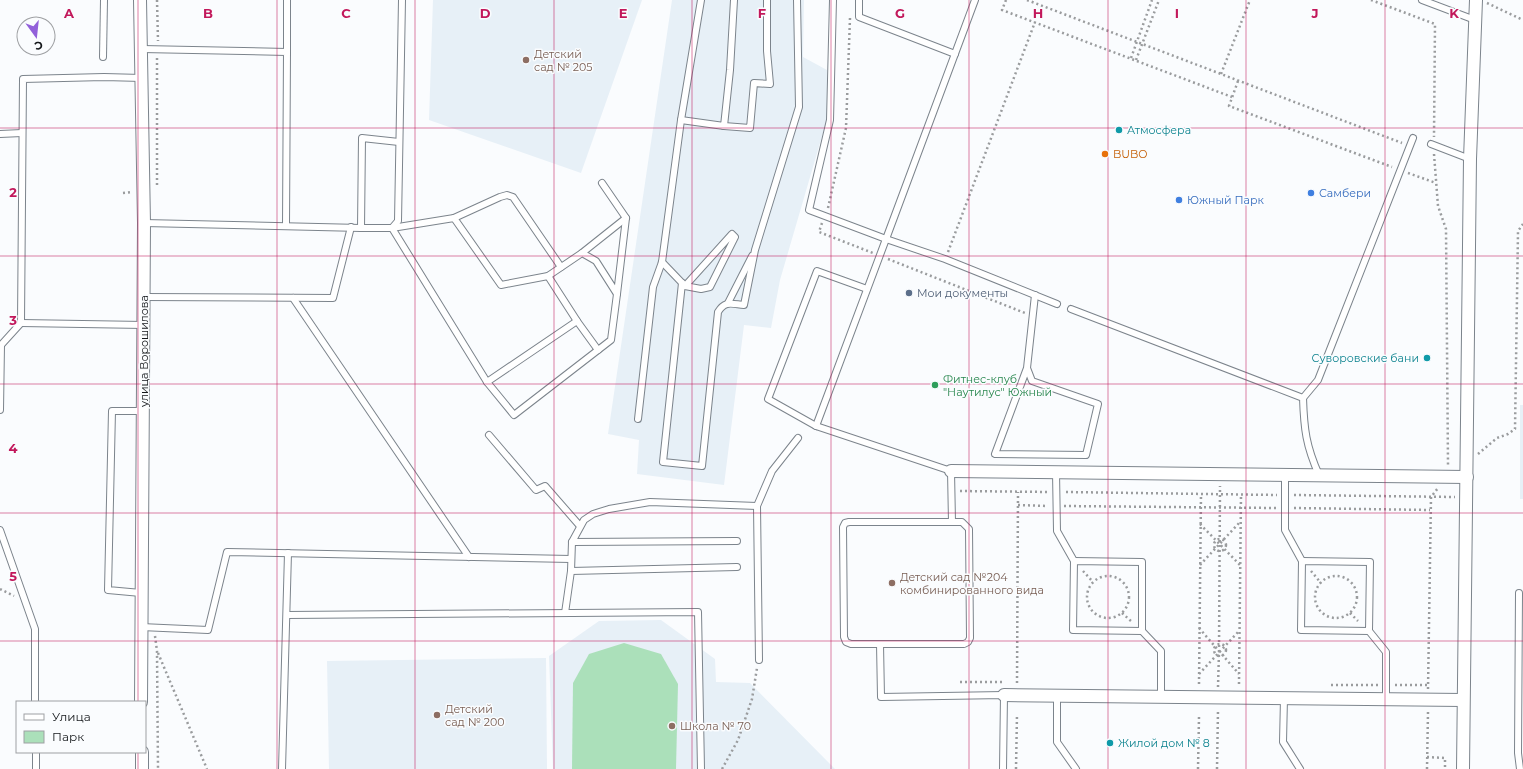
<svg xmlns="http://www.w3.org/2000/svg" width="1523" height="769" viewBox="0 0 1523 769" font-family="Montserrat,sans-serif">
<rect width="100%" height="100%" fill="#fafcfe"/>
<g fill="#e7f0f7">
<polygon points="433,0 642,0 581,173 429,120"/>
<polygon points="672,0 804,0 803,57 827,70 827,119 780,280 771,328 744,325 724,485 637,474 639,440 608,434"/>
<rect x="1520" y="405" width="3" height="94"/>
<polygon points="661,620 715,659 716,682 750,683 835,769 553,769 549,656 599,621"/>
<polygon points="546,658 547,769 329,769 327,661"/>
</g>
<polygon fill="#abe0ba" points="624,643 661,654 678,684 676,769 572,769 573,683 589,654"/>
<g fill="none" stroke-linecap="round" stroke-linejoin="round">
<defs>
<g id="service">
<polyline points="859,0 859,17 955,54"/>
<polyline points="975,0 886,239 945,259 1057,304"/>
<polyline points="1422,0 1475,20"/>
<polyline points="142,49 287,52 286,225"/>
<polyline points="287,52 287,0"/>
<polyline points="103,57 104,0"/>
<polyline points="681,120 724,126 730,70 734,0"/>
<polyline points="724,126 750,128 754,83 770,84 767,51 767,0"/>
<polyline points="0,134 22,133"/>
<polyline points="399,142 362,138 361,228 392,228 487,382 514,415 611,340 617,294"/>
<polyline points="1431,144 1470,159"/>
<polyline points="454,218 500,197 507,195 513,197 561,267"/>
<polyline points="144,223 361,228"/>
<polyline points="392,228 454,218 501,285 548,276 582,253 596,261 617,294 626,218 602,183"/>
<polyline points="392,228 398,221 402,0"/>
<polyline points="582,253 626,218"/>
<polyline points="662,262 685,286 701,289 710,287 735,237 732,234 685,286"/>
<polyline points="548,276 577,321 598,350"/>
<path d="M682,283l-19,179 39,4 16,-154c7,-12 14,-8 26,-7l11,-55 44,-143 -2,-107"/>
<polyline points="867,289 817,271 768,399 816,426 951,471 952,522"/>
<polyline points="144,297 333,298 351,227"/>
<polyline points="293,298 469,557"/>
<polyline points="728,303 752,256"/>
<path d="M1071,309l232,89c1,31 3,48 16,77"/>
<polyline points="21,323 144,325"/>
<polyline points="1027,368 995,454 1086,455 1098,404 1032,381 1027,368 1035,295"/>
<polyline points="487,382 577,321"/>
<polyline points="1303,398 1318,380 1413,138"/>
<polyline points="0,410 1,345 21,323 23,79 104,77 142,78"/>
<polyline points="638,419 653,287 662,262 681,120 701,0"/>
<polyline points="816,426 886,239 809,210 830,120 833,0"/>
<polyline points="489,435 536,490 545,486 580,526"/>
<polyline points="1056,472 1057,531 1074,561"/>
<polyline points="1285,474 1285,530 1302,561"/>
<polygon points="849,522 962,522 969,529 970,638 968,642 964,644 851,644 846,642 844,637 843,527 845,523"/>
<polyline points="0,530 35,629 35,702"/>
<polyline points="572,542 584,520 593,514 609,509 650,502 757,506"/>
<polyline points="571,571 737,567"/>
<polyline points="141,593 108,590 112,411 143,411"/>
<polyline points="1519,593 1518,753 1520,769"/>
<polyline points="565,613 571,571 572,542 737,541"/>
<polyline points="287,615 698,612 701,769"/>
<polyline points="141,627 208,630 227,552 571,559"/>
<polyline points="1142,631 1073,630 1074,561 1142,562 1142,631 1161,651 1161,697"/>
<polyline points="1369,631 1301,630 1302,561 1370,562 1369,631 1386,652 1386,699"/>
<polyline points="880,644 881,697 1004,695 1003,769"/>
<polyline points="759,660 757,506 772,471 798,438"/>
<polyline points="1057,696 1057,742 1076,769"/>
<polyline points="1284,698 1283,742 1300,769"/>
<polyline points="36,752 36,769"/>
<polyline points="282,769 288,553"/>
</g>
<g id="minor">
<polyline points="140,0 144,223 141,702"/>
<polyline points="951,471 1467,477"/>
<polyline points="1004,695 1463,700"/>
<polyline points="142,752 142,769"/>
<polyline points="1463,769 1470,159 1476,0"/>
</g>
</defs>
<use href="#service" stroke="#7c848c" stroke-width="8"/>
<use href="#minor" stroke="#7c848c" stroke-width="14"/>
<g stroke="#9a9c9e" stroke-width="2.5" stroke-dasharray="2 3" stroke-linecap="butt">
<polyline points="157,0 158,41"/>
<polyline points="1006,0 1002,10 1232,97"/>
<polyline points="1027,0 1402,143"/>
<polyline points="1371,0 1435,24 1434,137"/>
<polyline points="1487,3 1523,20"/>
<polyline points="157,58 157,187"/>
<polyline points="1131,58 1152,0"/>
<polyline points="1136,60 1159,0"/>
<polyline points="1221,74 1250,0"/>
<polyline points="1238,81 1229,106 1392,167"/>
<polyline points="1434,154 1438,206 1446,229 1448,465"/>
<polyline points="1408,173 1436,183"/>
<polyline points="123,193 132,192"/>
<polyline points="828,208 846,128 850,18"/>
<polyline points="822,223 819,232 873,253"/>
<polyline points="948,252 1035,22"/>
<polyline points="888,259 1025,313"/>
<polyline points="1478,454 1497,438 1508,434 1515,429 1518,231 1523,224"/>
<polyline points="960,491 1049,492"/>
<polyline points="1066,492 1277,495"/>
<polyline points="1294,495 1455,497"/>
<polyline points="1018,505 1047,506"/>
<polyline points="1064,506 1277,508"/>
<polyline points="1294,508 1430,510"/>
<polyline points="1200,524 1240,565"/>
<circle cx="1220" cy="545" r="6"/>
<polyline points="1200,565 1240,522"/>
<polyline points="1083,571 1093,582"/>
<polyline points="1311,571 1321,583"/>
<circle cx="1336" cy="597" r="21"/>
<circle cx="1108" cy="597" r="21"/>
<polyline points="0,589 14,596"/>
<polyline points="1122,613 1132,622"/>
<polyline points="1350,613 1358,621"/>
<polyline points="1199,628 1239,674"/>
<polyline points="155,636 157,651 158,769"/>
<circle cx="1220" cy="650" r="6"/>
<polyline points="158,653 207,769"/>
<polyline points="1199,674 1239,631"/>
<polyline points="960,682 1002,682"/>
<polyline points="1017,683 1018,492"/>
<polyline points="1199,684 1201,494"/>
<polyline points="1239,684 1241,495"/>
<polyline points="1331,685 1378,685"/>
<polyline points="1395,685 1428,685"/>
<polyline points="1218,687 1219,652 1220,486"/>
<polyline points="1428,689 1431,497 1438,488"/>
<polyline points="1427,757 1445,758 1445,769"/>
<polyline points="722,769 738,740 752,699 757,668"/>
<polyline points="1016,769 1017,714"/>
<polyline points="1198,769 1199,717"/>
<polyline points="1217,769 1218,710"/>
<polyline points="1427,769 1428,712"/>
</g>
<use href="#service" stroke="#fff" stroke-width="6"/>
<use href="#minor" stroke="#fff" stroke-width="12"/>
</g>
<path fill="none" stroke="#c2185b" stroke-width="1" stroke-opacity="0.55" d="M138,0v702M277,0v769M415,0v769M554,0v769M692,0v769M831,0v769M969,0v769M1108,0v769M1246,0v769M1385,0v769M0,128h1523M0,256h1523M0,384h1523M0,513h1523M0,641h1523M138,752v17"/>
<g fill="#8d6e63" stroke="#fafcfe" stroke-width="1.5">
<circle cx="526" cy="60" r="4"/>
<circle cx="892" cy="583" r="4"/>
<circle cx="437" cy="715" r="4"/>
<circle cx="672" cy="726" r="4"/>
</g>
<g fill="#0f9aa8" stroke="#fafcfe" stroke-width="1.5">
<circle cx="1119" cy="130" r="4"/>
<circle cx="1427" cy="358" r="4"/>
<circle cx="1110" cy="743" r="4"/>
</g>
<circle fill="#e8710a" stroke="#fafcfe" stroke-width="1.5" cx="1105" cy="154" r="4"/>
<g fill="#3f7fe0" stroke="#fafcfe" stroke-width="1.5">
<circle cx="1311" cy="193" r="4"/>
<circle cx="1179" cy="200" r="4"/>
</g>
<circle fill="#5c6f8a" stroke="#fafcfe" stroke-width="1.5" cx="909" cy="293" r="4"/>
<circle fill="#2e9e5b" stroke="#fafcfe" stroke-width="1.5" cx="935" cy="385" r="4"/>
<g text-anchor="middle" dominant-baseline="central" stroke-width="3" stroke-linejoin="round" paint-order="stroke">
<g font-size="11" fill="#785e54" stroke="#fafcfe" text-anchor="start">
<text x="534" y="54">Детский<tspan x="534" dy="13">сад № 205</tspan></text>
<text x="900" y="577">Детский сад №204<tspan x="900" dy="13">комбинированного вида</tspan></text>
<text x="445" y="709">Детский<tspan x="445" dy="13">сад № 200</tspan></text>
<text x="680" y="726">Школа № 70</text>
</g>
<g font-size="11" fill="#0d838f" stroke="#fafcfe" text-anchor="start">
<text x="1127" y="130">Атмосфера</text>
<text x="1419" y="358" text-anchor="end">Суворовские бани</text>
<text x="1118" y="743">Жилой дом № 8</text>
</g>
<g font-size="11" fill="#c56008" stroke="#fafcfe" text-anchor="start">
<text x="1113" y="154">BUBO</text>
</g>
<g font-size="11" fill="#366cbe" stroke="#fafcfe" text-anchor="start">
<text x="1319" y="193">Самбери</text>
<text x="1187" y="200">Южный Парк</text>
</g>
<g font-size="11" fill="#4e5e75" stroke="#fafcfe" text-anchor="start">
<text x="917" y="293">Мои документы</text>
</g>
<g font-size="11" fill="#14171a" stroke="#fafcfe">
<text transform="translate(144 351) rotate(-90)">улица Ворошилова</text>
</g>
<g font-size="11" fill="#27864d" stroke="#fafcfe" text-anchor="start">
<text x="943" y="379">Фитнес-клуб<tspan x="943" dy="13">"Наутилус" Южный</tspan></text>
</g>
</g>
<g font-size="13" text-anchor="middle" font-weight="bold" fill="#c2185b" stroke="#fafcfe" stroke-width="3" stroke-linejoin="round" paint-order="stroke">
<text x="69" y="18">A</text>
<text x="208" y="18">B</text>
<text x="346" y="18">C</text>
<text x="485" y="18">D</text>
<text x="623" y="18">E</text>
<text x="762" y="18">F</text>
<text x="900" y="18">G</text>
<text x="1038" y="18">H</text>
<text x="1177" y="18">I</text>
<text x="1315" y="18">J</text>
<text x="1454" y="18">K</text>
<text x="13" y="197">2</text>
<text x="13" y="325">3</text>
<text x="13" y="453">4</text>
<text x="13" y="581">5</text>
</g>
<rect x="16" y="701" width="130" height="52" fill="#fafcfe" stroke="#9ea0a3"/>
<rect x="24" y="714" width="20" height="6" fill="#ffffff" stroke="#9ea0a3"/>
<text x="52" y="721" font-size="12" fill="#14171a">Улица</text>
<rect x="24" y="731" width="20" height="12" fill="#abe0ba" stroke="#9ea0a3"/>
<text x="52" y="741" font-size="12" fill="#14171a">Парк</text>
<g transform="translate(36 36) rotate(165)"><circle r="19" fill="#fafcfe" stroke="#9ea0a3"/>
<path d="M0-3L7 15L0 10L-7 15Z" fill="#9260da"/>
<text y="-6" font-size="11" font-weight="bold" text-anchor="middle" fill="#14171a">С</text>
</g>
</svg>
